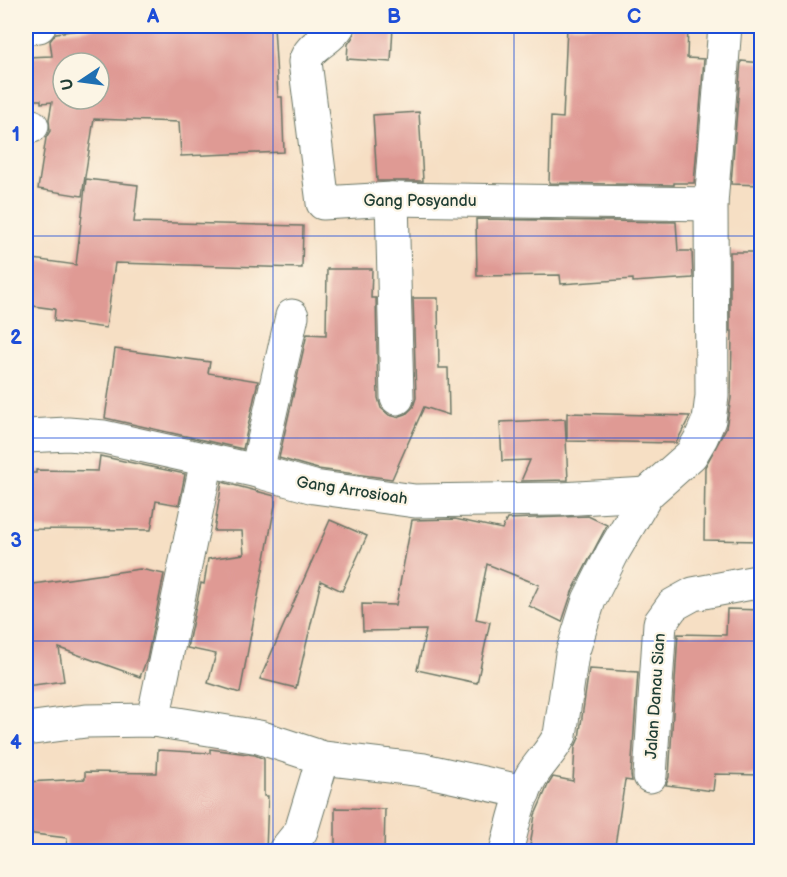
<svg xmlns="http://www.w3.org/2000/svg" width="787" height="877" viewBox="0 0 787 877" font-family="'Balsamiq Sans',sans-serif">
<rect width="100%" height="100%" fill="#fcf5e5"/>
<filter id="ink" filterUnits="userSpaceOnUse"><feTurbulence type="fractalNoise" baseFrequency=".0167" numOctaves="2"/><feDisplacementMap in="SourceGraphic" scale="12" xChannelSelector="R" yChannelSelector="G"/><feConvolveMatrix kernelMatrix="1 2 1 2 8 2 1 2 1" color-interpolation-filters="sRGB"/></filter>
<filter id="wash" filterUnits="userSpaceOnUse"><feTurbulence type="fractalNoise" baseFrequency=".008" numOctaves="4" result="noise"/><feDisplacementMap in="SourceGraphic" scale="24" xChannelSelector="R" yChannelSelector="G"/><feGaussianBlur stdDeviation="1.35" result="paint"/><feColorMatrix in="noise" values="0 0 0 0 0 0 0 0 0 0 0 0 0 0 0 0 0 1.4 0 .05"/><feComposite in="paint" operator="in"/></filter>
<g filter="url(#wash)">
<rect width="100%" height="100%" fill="#f6dfc4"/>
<g id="blocks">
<g fill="#df9a94" fill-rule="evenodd">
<path d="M101,26h173l4,71h4l2,55 -103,4 -2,-34 -85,-3 -12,77 -44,-7 8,-51 4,-7 -1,-12 3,-17 -11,1v-3h-15v-43l26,-1 -2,-15 6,-8 45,-6zM63,63h36v36h-36z"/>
<polygon points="356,26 393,26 391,62 347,59 348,44 353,37"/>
<polygon points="567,26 688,26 687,58 704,59 694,183 674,183 674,185 549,183 551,117 563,118"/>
<polygon points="741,61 762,63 762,185 731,184"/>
<polygon points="419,112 423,181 377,181 373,115"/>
<polygon points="86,179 138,185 134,222 303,226 302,268 115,263 106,328 54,321 55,309 26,305 26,258 76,265"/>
<polygon points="476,219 676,222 678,251 692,251 693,278 633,282 633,279 561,284 560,275 477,276"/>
<polygon points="730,252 762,252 762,541 704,540 705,467 726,428 731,398 732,331 730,331"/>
<polygon points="327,269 372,269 371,298 376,298 378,398 381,408 389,415 397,417 406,414 413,407 416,398 413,298 438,298 439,368 448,368 449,415 424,407 392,479 318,469 279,458 307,334 326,335"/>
<polygon points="115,349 210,362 208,373 258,381 243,449 105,418"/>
<polygon points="567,413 690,416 676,443 567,441"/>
<polygon points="565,419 568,480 521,481 530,460 502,461 500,422"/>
<polygon points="100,456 185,474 179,505 156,501 151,530 26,529 26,473 36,473 36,470 98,471"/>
<polygon points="222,482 275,496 275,505 240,693 208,683 216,654 187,648 201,583 204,584 208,559 244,554 242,531 214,531"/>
<polygon points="588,516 607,525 572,592 562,622 529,606 539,585 487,564 476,619 490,622 477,683 417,670 426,630 363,631 362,604 396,605 412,520 455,519 502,529 507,519"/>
<polygon points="330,520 367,536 342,591 321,581 296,688 260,679"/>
<polygon points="140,569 164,574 147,659 140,677 59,648 64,681 26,686 26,585"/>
<polygon points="727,609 762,610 762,775 715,774 713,791 666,785 669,777 678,634 726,635"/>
<polygon points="589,669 638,672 631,775 632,781 625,780 614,852 529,852 535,815 548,785 553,777 573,781 575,747 579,738"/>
<polygon points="210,749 255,755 264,759 264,796 268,796 266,852 152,850 152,852 66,852 67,838 26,833 26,782 85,779 85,772 157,773 158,750 210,753"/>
<polygon points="335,808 385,809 384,852 335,852"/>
</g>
</g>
</g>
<g filter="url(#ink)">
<use href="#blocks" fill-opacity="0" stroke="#6a7666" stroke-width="1.5"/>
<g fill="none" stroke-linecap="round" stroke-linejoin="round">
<defs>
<g id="street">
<path d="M338,26c-9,15 -28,18 -33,36l18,141 69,-4 319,5"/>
<polyline points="26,28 39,26"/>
<polyline points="26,124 32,126"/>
<polyline points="392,199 397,398"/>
<polyline points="26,436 68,434 104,437 257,471 314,487 415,501 561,499 647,494"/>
<polyline points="257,471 292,316"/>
<polyline points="153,720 207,460"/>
<polyline points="26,729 86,721 153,720 259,737 323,758 424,770 524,792"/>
<polyline points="650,776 660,623 673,605 693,594 762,581"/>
<polyline points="284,852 301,831 323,758"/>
<path d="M506,852c7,-27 12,-54 26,-77 9,-14 21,-25 28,-40l12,-81 17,-54 24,-48 34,-58 44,-39 10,-17 8,-18 3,-24 -1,-192 14,-178"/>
</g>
</defs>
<use href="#street" stroke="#6a7666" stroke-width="35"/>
<use href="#street" stroke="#fff" stroke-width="33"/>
</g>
</g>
<path fill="none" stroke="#1d4ed8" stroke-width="1.5" stroke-opacity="0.55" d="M273,26v826M514,26v826M26,236h736M26,438h736M26,641h736"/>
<g text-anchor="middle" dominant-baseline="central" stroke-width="4.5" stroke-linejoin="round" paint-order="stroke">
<g font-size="16" fill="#1f3d34" stroke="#fcf5e5">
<text x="420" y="201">Gang Posyandu</text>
<text transform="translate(352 491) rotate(9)">Gang Arrosioah</text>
<text transform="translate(656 696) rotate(-86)">Jalan Danau Sian</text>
</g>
</g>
<rect width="787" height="877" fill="none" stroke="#fcf5e5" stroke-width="66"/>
<g transform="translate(81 81) rotate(257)"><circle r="28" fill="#fcf5e5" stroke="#a4ab9e" stroke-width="1.5"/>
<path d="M0-4.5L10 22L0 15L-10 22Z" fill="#1f6fb2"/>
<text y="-9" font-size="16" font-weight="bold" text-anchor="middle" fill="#1f3d34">U</text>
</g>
<rect x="33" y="33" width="721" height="811" fill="none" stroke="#1d4ed8" stroke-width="2"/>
<g font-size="20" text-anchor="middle" font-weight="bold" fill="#1d4ed8">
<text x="153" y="23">A</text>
<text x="394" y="23">B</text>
<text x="634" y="23">C</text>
<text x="16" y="141">1</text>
<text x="16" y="344">2</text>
<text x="16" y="547">3</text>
<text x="16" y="749">4</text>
</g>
</svg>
